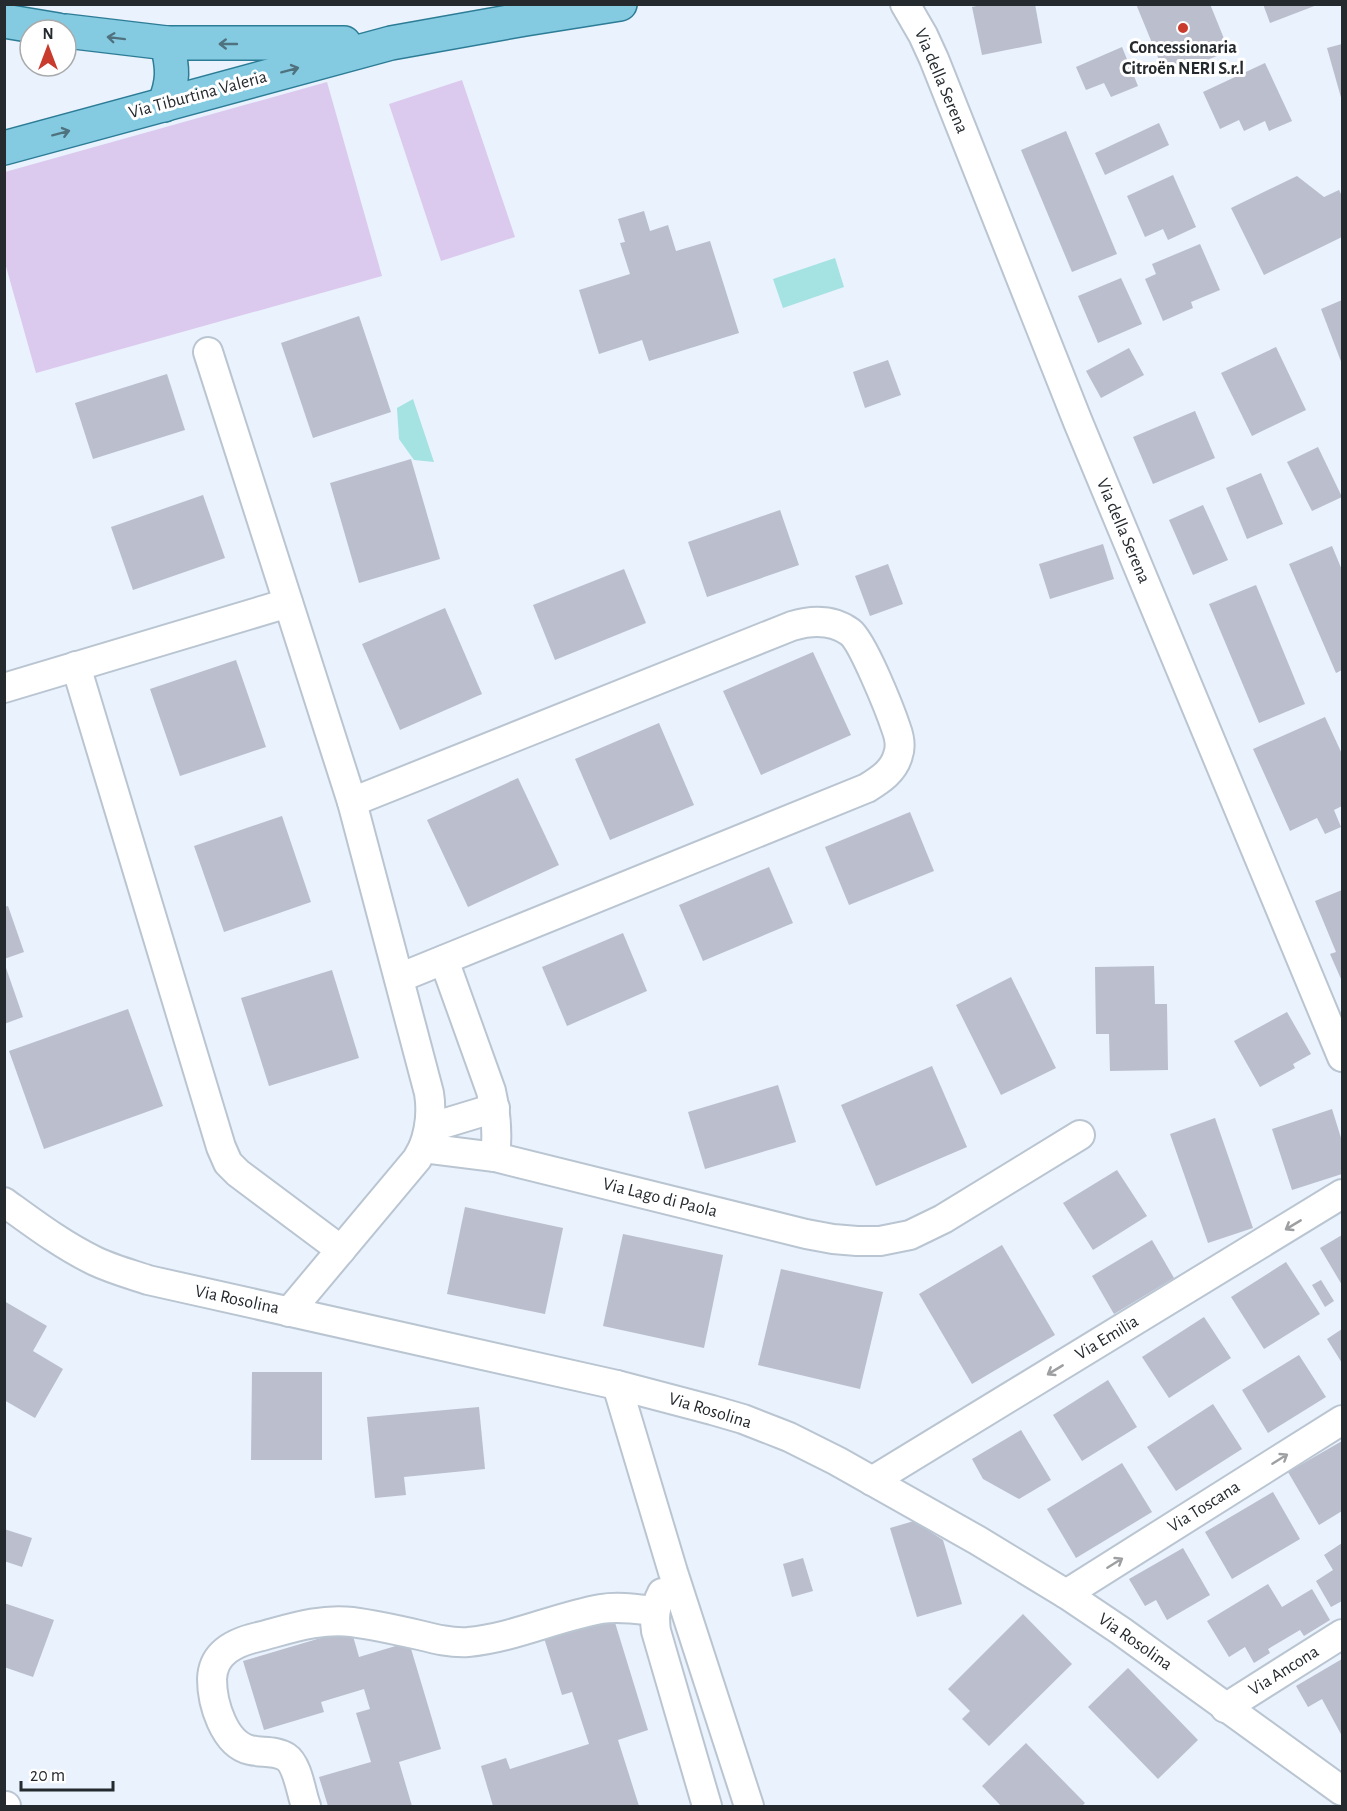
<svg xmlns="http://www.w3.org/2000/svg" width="1347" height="1811" viewBox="0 0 1347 1811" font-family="'Alegreya Sans',sans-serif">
<rect width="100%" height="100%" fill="#e9f2fd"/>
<g fill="#dbc9ee">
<polygon points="462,80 515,237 441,261 389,104"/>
<polygon points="327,82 382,276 36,373 5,263 5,172"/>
</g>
<g fill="#a5e2e2">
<polygon points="835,258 844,287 783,308 773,279"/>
<polygon points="413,399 434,462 414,460 399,439 397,408"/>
</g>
<g fill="#bbbecd">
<polygon points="985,4 1035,4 1042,43 982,55 972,7"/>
<polygon points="1136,4 1210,4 1229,51 1166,77"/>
<polygon points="1263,4 1317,4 1317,5 1270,23"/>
<polygon points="1342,44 1342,101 1327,48"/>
<polygon points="1122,47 1138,86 1111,97 1104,83 1086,90 1076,67"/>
<polygon points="1265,63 1292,121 1269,131 1265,121 1244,131 1239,120 1220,129 1203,92"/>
<polygon points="1159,123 1169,145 1105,175 1095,153"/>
<polygon points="1066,131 1117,254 1072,272 1021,150"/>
<polygon points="1173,175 1196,227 1168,240 1163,229 1145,237 1127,196"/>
<polygon points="1297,176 1324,197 1339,190 1342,196 1342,237 1264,275 1231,208"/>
<polygon points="644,211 650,231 668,225 676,251 710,241 739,333 649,361 642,340 599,354 579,290 630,274 620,243 625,242 618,219"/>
<polygon points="1200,244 1220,290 1191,302 1193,308 1163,321 1145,279 1156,274 1152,264"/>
<polygon points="1121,278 1142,324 1098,343 1078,296"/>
<polygon points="1342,300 1342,364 1321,309"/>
<polygon points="359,316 391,412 313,438 281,343"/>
<polygon points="1276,347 1306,410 1252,436 1221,373"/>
<polygon points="1129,348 1144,375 1101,398 1086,371"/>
<polygon points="888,360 901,395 865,408 853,372"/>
<polygon points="167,374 185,430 93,459 75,403"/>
<polygon points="1195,411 1215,458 1153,484 1133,437"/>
<polygon points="1318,447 1342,497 1312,511 1287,462"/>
<polygon points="411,459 440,559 359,583 330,483"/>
<polygon points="1261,473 1283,524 1247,539 1226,488"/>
<polygon points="203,495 225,558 133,590 111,527"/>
<polygon points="1203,505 1228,560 1193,575 1169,520"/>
<polygon points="780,510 799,565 707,597 688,542"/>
<polygon points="1103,544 1114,579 1050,599 1039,564"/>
<polygon points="1332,546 1342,570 1342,670 1336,673 1289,564"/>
<polygon points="888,564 903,604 870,616 855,576"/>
<polygon points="624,569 646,623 555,660 533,605"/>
<polygon points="1256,585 1305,704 1259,723 1209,604"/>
<polygon points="445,608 482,694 400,730 362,644"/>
<polygon points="813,652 851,735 761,775 723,691"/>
<polygon points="236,660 266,747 180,776 150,689"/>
<polygon points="1325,717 1342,754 1342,806 1334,810 1341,827 1325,834 1317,818 1290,831 1253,749"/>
<polygon points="659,723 694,805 610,840 575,759"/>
<polygon points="518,778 559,865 468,907 427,820"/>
<polygon points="910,812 934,871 849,905 825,847"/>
<polygon points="282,816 311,902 224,932 194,846"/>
<polygon points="769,867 793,923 703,961 679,905"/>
<polygon points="1342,890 1342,978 1341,979 1330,954 1336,952 1315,901"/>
<polygon points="8,906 24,952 4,959 4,907"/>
<polygon points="623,933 647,991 567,1026 542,967"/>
<polygon points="5,965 23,1017 4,1024 4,966"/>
<polygon points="1154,966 1155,1004 1167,1004 1168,1070 1110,1071 1109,1034 1096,1034 1095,967"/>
<polygon points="332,970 359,1058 269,1086 241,998"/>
<polygon points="1011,977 1056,1068 1001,1095 956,1005"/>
<polygon points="128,1009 163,1106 44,1149 9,1051"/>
<polygon points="1287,1012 1311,1054 1293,1064 1295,1068 1260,1087 1234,1041"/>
<polygon points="932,1066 967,1147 876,1186 841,1105"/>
<polygon points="778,1085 796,1142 705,1169 688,1112"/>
<polygon points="1332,1109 1342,1141 1342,1174 1292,1190 1272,1129"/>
<polygon points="1215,1118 1253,1228 1208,1243 1170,1134"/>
<polygon points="1117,1170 1147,1216 1093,1250 1063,1203"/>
<polygon points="465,1207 563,1228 545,1314 447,1294"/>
<polygon points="623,1234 723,1255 704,1348 603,1326"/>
<polygon points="1342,1235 1342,1285 1320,1248"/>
<polygon points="1152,1240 1174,1278 1114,1314 1092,1276"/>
<polygon points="1002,1245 1055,1335 972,1384 919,1294"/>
<polygon points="1286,1262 1320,1314 1264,1349 1231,1297"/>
<polygon points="781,1269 883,1292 860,1389 758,1365"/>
<polygon points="1321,1280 1334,1301 1325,1307 1312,1285"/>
<polygon points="4,1301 47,1326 33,1351 63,1369 35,1418 4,1400"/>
<polygon points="1204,1317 1231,1358 1169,1398 1142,1357"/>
<polygon points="1342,1329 1342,1363 1327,1339"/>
<polygon points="1299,1355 1326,1397 1268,1433 1242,1390"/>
<polygon points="252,1372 322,1372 322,1460 251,1460"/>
<polygon points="1108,1380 1137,1427 1082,1461 1053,1415"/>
<polygon points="1213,1404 1242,1449 1176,1491 1147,1447"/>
<polygon points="479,1407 485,1469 404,1477 406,1495 375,1498 367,1417"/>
<polygon points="1021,1430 1051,1480 1019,1499 983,1479 972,1459"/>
<polygon points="1342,1441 1342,1511 1319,1525 1288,1472"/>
<polygon points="1122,1463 1152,1512 1076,1558 1047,1509"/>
<polygon points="1273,1492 1300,1539 1232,1579 1205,1532"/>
<polygon points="914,1521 943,1540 962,1604 917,1617 890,1528"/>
<polygon points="4,1529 32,1538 22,1567 4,1561"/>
<polygon points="1342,1543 1342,1601 1331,1607 1316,1581 1333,1570 1324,1555"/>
<polygon points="1183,1548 1210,1595 1167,1620 1156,1600 1145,1606 1129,1579"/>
<polygon points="803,1558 813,1591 792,1597 783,1564"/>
<polygon points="1268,1584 1282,1607 1312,1589 1330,1620 1304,1636 1300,1630 1268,1649 1270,1653 1254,1663 1245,1647 1229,1657 1207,1621"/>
<polygon points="4,1603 54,1620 33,1677 4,1667"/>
<polygon points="1023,1614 1072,1664 989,1746 962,1719 970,1711 948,1689"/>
<polygon points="613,1616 648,1730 618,1740 639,1806 493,1806 481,1766 506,1758 510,1769 589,1744 572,1692 562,1695 544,1638"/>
<polygon points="351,1629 359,1657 409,1642 441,1749 399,1762 412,1806 328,1806 319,1777 371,1762 356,1713 370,1709 364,1689 321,1702 324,1712 264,1730 243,1661"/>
<polygon points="1342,1659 1342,1736 1322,1699 1308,1707 1296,1686"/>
<polygon points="1128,1668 1198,1740 1158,1779 1088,1707"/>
<polygon points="1026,1743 1085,1803 1082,1806 1001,1806 982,1786"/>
</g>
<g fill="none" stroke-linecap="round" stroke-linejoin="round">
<defs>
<g id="street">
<polyline points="905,4 923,35 934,59 1078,422 1342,1057"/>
<path d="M208,352l144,450 77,291c3,19 1,37 -6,55"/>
<polyline points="76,666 221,1147 228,1163 238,1173 341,1250"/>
<polyline points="4,688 288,603"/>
<path d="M352,802l440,-176c20,-6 40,-7 58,6 13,10 40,78 46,96 3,8 5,19 2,27 -4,16 -18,25 -31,33l-468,190"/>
<path d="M444,960l47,131c5,22 7,43 4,66"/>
<polyline points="429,1128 495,1108"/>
<path d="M4,1202c29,21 58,43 91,59 17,8 35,13 53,19l469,105 95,25 31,9 46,18 48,24 140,79 89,54 55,37 221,160"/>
<polyline points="289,1312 417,1159 423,1148 495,1157 806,1234 833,1239 857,1241 880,1241 910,1235 943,1219 1080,1135"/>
<polyline points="617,1385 673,1572 749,1806"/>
<polyline points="872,1481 1342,1194"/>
<path d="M662,1593c-7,14 -8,23 -6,38l51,175"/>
<polyline points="1066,1594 1342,1420"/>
<polyline points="1225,1708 1342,1634"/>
<polyline points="4,1806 6,1806"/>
<path d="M306,1806c-5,-13 -8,-41 -20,-49 -11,-7 -24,-4 -36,-7 -26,-6 -38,-47 -38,-71 1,-27 24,-37 46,-42 31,-8 62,-19 94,-15 22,3 45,8 67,13 16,4 32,8 49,7 45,-4 88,-25 133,-33 18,-3 36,0 54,2"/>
</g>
<g id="primary">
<polyline points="4,21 58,30"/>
<polyline points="66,31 167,43 344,43"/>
<path d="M164,105c10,-24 9,-37 3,-62"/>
<polyline points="4,148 391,43 525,19 620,4"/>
</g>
</defs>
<use href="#street" stroke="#bac5d2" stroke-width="32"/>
<use href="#primary" stroke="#2d7c96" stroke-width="36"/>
<use href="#street" stroke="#fff" stroke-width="28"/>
<use href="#primary" stroke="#84cbe2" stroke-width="33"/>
</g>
<defs><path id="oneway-shaft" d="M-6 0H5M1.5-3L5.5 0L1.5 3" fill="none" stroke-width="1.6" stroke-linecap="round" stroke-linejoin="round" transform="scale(1.5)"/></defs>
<g stroke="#50727f">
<use href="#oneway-shaft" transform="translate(116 38) rotate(-173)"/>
<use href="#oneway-shaft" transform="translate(228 44) rotate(180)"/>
<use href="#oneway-shaft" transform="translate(290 70) rotate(-15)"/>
<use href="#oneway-shaft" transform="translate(61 133) rotate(-15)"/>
</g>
<g stroke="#9d9fa1">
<use href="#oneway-shaft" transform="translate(1293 1225) rotate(149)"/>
<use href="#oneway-shaft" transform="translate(1055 1370) rotate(149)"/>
<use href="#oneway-shaft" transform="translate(1280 1459) rotate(-32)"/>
<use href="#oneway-shaft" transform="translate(1115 1563) rotate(-32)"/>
</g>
<circle fill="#c83b2d" stroke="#fff" stroke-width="2" cx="1183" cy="28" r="6"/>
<g text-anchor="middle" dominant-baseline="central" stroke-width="6" stroke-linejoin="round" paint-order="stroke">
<g font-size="18" font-weight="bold" fill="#252a2e" stroke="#fff">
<text x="1183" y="48">Concessionaria<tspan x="1183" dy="21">Citroën NERI S.r.l</tspan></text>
</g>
<g font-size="18" fill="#252a2e" stroke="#fff">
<text transform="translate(941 81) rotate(67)">Via della Serena</text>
<text transform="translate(198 95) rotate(-15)">Via Tiburtina Valeria</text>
<text transform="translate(1123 531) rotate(67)">Via della Serena</text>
<text transform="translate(660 1198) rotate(14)">Via Lago di Paola</text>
<text transform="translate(237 1300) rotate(12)">Via Rosolina</text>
<text transform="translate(1107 1338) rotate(-31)">Via Emilia</text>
<text transform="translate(710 1411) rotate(17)">Via Rosolina</text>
<text transform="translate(1204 1507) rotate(-32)">Via Toscana</text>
<text transform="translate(1135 1642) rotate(35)">Via Rosolina</text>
<text transform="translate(1284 1671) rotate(-32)">Via Ancona</text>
</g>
</g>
<rect width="1347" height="1811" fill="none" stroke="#252a2e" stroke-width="12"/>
<g transform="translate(48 48)"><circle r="28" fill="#ffffff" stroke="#a8aaab" stroke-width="1.5"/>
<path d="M0-4.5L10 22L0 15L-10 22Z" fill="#c83b2d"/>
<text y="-9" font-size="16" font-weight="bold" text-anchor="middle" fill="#252a2e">N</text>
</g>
<path d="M21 1781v9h92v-9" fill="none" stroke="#252a2e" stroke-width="3"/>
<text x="30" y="1781" font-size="18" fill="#252a2e" stroke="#ffffff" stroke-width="4.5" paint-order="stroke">20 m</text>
</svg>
